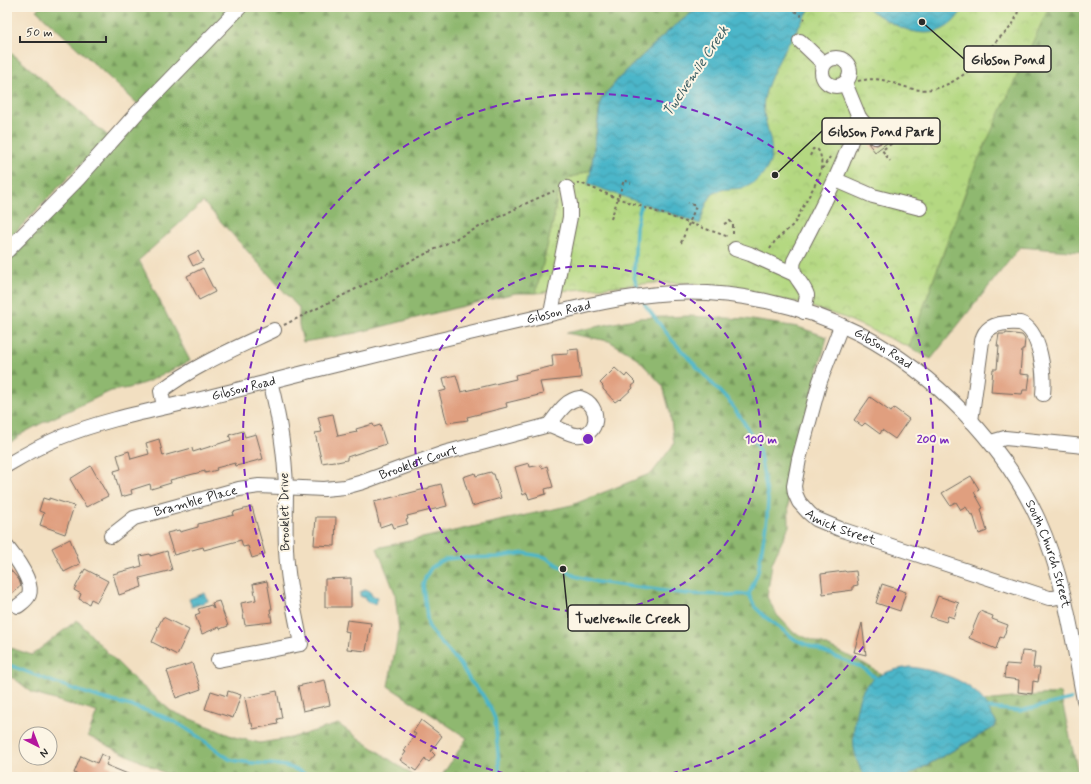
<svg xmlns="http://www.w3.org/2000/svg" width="1091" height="784" viewBox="0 0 1091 784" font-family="Mynerve,sans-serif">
<defs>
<pattern id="forest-firs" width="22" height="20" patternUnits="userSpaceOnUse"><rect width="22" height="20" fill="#8fb86f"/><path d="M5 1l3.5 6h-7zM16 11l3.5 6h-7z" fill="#75965b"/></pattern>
<pattern id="park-crowns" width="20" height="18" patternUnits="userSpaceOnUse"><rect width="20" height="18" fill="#b4d881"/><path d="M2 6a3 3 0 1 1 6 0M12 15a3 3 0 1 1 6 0" fill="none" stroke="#9bba70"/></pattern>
<pattern id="water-waves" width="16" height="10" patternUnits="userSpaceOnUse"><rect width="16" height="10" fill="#4cb6c9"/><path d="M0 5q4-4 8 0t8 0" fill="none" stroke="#3f94a3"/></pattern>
</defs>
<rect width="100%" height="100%" fill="#fcf5e5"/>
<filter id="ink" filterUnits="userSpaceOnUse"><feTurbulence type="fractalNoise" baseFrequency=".025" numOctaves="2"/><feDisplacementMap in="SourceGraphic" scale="8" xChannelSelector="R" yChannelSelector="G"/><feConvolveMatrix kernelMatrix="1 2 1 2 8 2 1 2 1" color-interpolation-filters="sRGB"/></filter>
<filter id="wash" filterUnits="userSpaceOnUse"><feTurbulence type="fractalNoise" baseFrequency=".012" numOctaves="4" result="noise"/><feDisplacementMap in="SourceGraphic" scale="16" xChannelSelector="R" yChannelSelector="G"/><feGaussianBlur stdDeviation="0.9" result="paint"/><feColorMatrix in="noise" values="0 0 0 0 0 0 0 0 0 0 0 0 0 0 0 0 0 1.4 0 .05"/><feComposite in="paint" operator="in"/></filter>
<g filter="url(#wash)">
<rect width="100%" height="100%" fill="#f2dfc1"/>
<g fill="url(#forest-firs)" stroke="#5d724d">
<polygon points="40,7 699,7 666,33 619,78 601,99 591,170 570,178 557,197 554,218 536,293 515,293 356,333 303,342 299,325 299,308 203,202 139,260 190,361 147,382 129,388 111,391 42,423 23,433 7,445 7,254 101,143 7,241 7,49 108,136 139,105 36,10"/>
<polygon points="964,7 1084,7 1084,252 1020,247 931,359 909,347 973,172"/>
<path d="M689,316l56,3 53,8 29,10 -39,147 1,42 -17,37 -5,34 10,18 17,18 31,12 40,19 16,10 -14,10 -2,3 -10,45c-2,12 4,35 10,45h-424l26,-39 -79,-52 11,-55 -4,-38 -18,-45 195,-43 80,-32 22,-29 -4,-32 -7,-26 -26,-28 -28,-17 -43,-8 73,-15z"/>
<polygon points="77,620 105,650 135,680 171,711 234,737 260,743 291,738 338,724 415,777 173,777 88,736 97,712 34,694 15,679 7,676 7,647 32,655"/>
<polygon points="1060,693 1079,777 906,777 993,728 997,723 993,719 984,701"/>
</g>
<polygon fill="url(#park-crowns)" stroke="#708256" points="699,7 1049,7 973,171 909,347 845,318 800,303 688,283 653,283 536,293 554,218 557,197 563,185 570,178 591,170 601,100 619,78 666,33"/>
<g fill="url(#water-waves)" stroke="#3c707a">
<path d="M699,7h112c-16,25 -41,63 -47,92 -4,24 17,48 2,71 -6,8 -14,16 -24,18 -9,2 -21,-1 -29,6 -7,7 -10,21 -13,30l-112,-40 3,-14 10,-70 18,-22 47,-45z"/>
<path d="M866,7h98c-4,7 -9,14 -16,19 -26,18 -59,-3 -82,-19z"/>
<polygon points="365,590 370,591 372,596 378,597 376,603 374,604 367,602 365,598 360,596 360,592"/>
<polygon points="205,593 208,601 192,607 189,599"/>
<path d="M911,667c26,4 54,11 72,33 5,7 8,16 14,23l-4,5 -87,49h-41c-6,-9 -9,-18 -11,-29 -2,-15 2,-54 14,-65 12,-11 28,-14 43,-16z"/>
</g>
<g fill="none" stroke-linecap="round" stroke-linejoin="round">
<g stroke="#4cb6c9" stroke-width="3.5">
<polyline points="640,294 634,277 636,227 642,200"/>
<polyline points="643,299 645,305 672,340 731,404 745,424 759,449 768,499 767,518 758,572 749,594"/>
<polyline points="749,594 755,607 764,616 796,640 863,668 876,678"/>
<path d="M7,664c31,13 62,24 94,34 24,7 48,11 70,22 21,10 39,26 58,39 18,6 38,3 56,7 9,2 18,7 26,11"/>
<polyline points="988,708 1020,711 1071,699"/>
<polyline points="500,777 495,719 490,707 482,694 471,682 460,664 434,635 428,625 423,585 426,576 431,568 438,563 446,559 456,558 499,557 524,553 545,557 575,576 597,582 688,594 730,595 749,594"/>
</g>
</g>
<g id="blocks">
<g fill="#e09f7f">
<polygon points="883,138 887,143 875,152 868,143 877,145 881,143"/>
<polygon points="198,251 203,261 193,266 188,256"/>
<polygon points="203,268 215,292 199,300 187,276"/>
<polygon points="1006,333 1022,335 1025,339 1024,349 1022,349 1020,374 1030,375 1028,390 1023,390 1022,394 991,392 993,369 997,369 999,346 997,346 999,334 1006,334"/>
<polygon points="578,349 581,378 540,382 543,394 506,403 507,407 467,417 468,420 447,423 439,392 446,390 443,378 456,375 461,392 516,379 515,375 553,366 552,355 568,354 568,350"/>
<polygon points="615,368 625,377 627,374 636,383 632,386 633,388 620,400 619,399 615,402 603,389 603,386 600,383"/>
<polygon points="870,397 891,412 894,408 909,419 895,439 882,430 880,434 865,423 862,426 854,420"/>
<polygon points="333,414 338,436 357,432 356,429 373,424 374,427 380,425 386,444 347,457 347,460 337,462 334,461 322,463 315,433 322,432 318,417"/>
<polygon points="243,431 245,437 256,434 263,459 236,466 235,463 216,468 217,470 205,473 205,471 170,480 171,483 151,489 150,484 131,490 132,494 121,497 114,471 121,469 117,455 129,451 131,459 149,454 146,443 159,439 163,456 192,448 193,452 231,440 229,435"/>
<polygon points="529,463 530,467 541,465 542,468 547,466 553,487 545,489 546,494 529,499 527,493 523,495 515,467"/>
<polygon points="91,466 108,496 86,507 70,479"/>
<polygon points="491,472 492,474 494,474 501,498 472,506 463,477 475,473 476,476"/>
<polygon points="971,476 979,489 974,492 983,508 981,509 987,531 979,534 973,514 971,515 966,507 961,510 956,502 950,505 942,493"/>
<polygon points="441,484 447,506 407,516 408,519 406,520 408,524 394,528 392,523 380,527 374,502 429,488 429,487"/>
<polygon points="43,498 49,500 49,498 74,506 65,534 40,525 44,513 39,511"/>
<polygon points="252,507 265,554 252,558 248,546 243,547 241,540 204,550 203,547 174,555 167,533 179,530 180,532 198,527 198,524 234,515 233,512"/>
<polygon points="316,517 336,517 335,546 314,545"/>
<polygon points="70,539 80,564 64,572 52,548"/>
<polygon points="167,551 172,570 140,578 142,587 119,595 113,574 142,566 140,556 150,554 150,556"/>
<polygon points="7,566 19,580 21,586 7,597"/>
<polygon points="85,569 108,581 97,602 91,599 89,604 79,599 81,594 74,590"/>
<polygon points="845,571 846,572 856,571 858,585 853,586 853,590 823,594 821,574"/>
<polygon points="351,578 351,607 325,607 325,579"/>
<polygon points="267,581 272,609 270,609 272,622 245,625 241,603 256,600 253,584"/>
<polygon points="882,584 906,592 900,611 876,603"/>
<polygon points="938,596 959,603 954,618 948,616 946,622 930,617"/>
<polygon points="219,601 228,626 220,629 219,627 202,634 195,615 200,613 198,609 211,605 214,609 212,603"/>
<polygon points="980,611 993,616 992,619 1008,625 1003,638 1000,637 996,649 969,638"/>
<polygon points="163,617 189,630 177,655 152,642 158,629 157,628"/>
<polygon points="347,620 371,623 366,651 347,649 349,632 345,631"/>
<polygon points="862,623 866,655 854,652"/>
<polygon points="1022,651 1035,652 1033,668 1040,668 1038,682 1033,681 1032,694 1018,692 1019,680 1004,678 1006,664 1020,665"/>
<polygon points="192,663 201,689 176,698 167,671"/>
<polygon points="325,680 330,705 303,711 298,686"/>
<polygon points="211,691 227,696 228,691 241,695 233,718 205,709"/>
<polygon points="277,691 282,718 277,719 278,724 253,729 252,723 250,723 245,698"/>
<polygon points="421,720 442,736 431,751 435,755 429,762 425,759 416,771 400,760 406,752 404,751 416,734 413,732"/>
<polygon points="101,754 109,758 106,765 135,777 82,777 74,773 81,756 97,763"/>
</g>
</g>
</g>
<g filter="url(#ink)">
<use href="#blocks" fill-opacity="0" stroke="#716a60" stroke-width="1"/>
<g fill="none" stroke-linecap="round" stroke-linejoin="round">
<defs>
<g id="minor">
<polyline points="800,41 824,64"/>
<circle cx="836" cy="72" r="14"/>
<polyline points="845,83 859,117 875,137"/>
<polyline points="836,180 873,196 920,208"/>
<polyline points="735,249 750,254 794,274"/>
<polyline points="7,251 78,179 136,114 240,7"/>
<path d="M804,312l3,-17c-4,-13 -17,-19 -13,-34 24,-47 50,-93 65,-144"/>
<polyline points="551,313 570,217 570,204 567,188"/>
<path id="s1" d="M841,326l-21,55 -21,78 -5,27 1,7 4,9 10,11 7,6 24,10 209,69h4l10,-2"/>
<path d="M580,398c23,7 19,40 -4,37 -9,-1 -18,-8 -27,-10 9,-11 16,-25 31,-27z"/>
<path d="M164,407l-3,-16c34,-26 75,-43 113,-61"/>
<path d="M971,421l11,-80c3,-18 23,-19 38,-18 21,7 25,52 23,71"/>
<polyline points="991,442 1005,438 1084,446"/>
<path id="s2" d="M7,465c17,-10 35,-20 54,-28 47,-19 99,-28 148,-40 52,-13 104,-27 156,-39 52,-13 104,-25 156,-37 50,-12 99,-25 151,-28 63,-3 131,12 188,41 74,39 143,109 178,185 26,57 35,121 46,181"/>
<path id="s3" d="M111,536l23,-18 105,-29 20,-3 65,3 21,-2 18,-5 46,-17 35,-12 105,-28"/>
<path d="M7,547c8,10 27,35 22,48 -2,5 -7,8 -11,11"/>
<path d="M218,660l83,-16c-6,-31 -14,-64 -15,-96 -1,-20 0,-39 0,-59 -1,-37 -7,-73 -16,-108"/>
</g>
</defs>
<use href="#minor" stroke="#716a60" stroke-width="16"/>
<g stroke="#716a60" stroke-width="2" stroke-dasharray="3 3" stroke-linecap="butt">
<polyline points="790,7 805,19"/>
<path d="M858,81c24,-5 29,1 51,7 34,9 63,-17 83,-42 13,-16 22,-15 27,-39"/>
<polyline points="887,139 891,144 882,150 890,161"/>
<polyline points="822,169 830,157"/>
<polyline points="577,184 580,183 617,198 729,237"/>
<polyline points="611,219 624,180 631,183"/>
<polyline points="724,224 730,221 733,224 733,237"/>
<polyline points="681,243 696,206 688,203"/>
<path d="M770,249l5,-8 19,-17 25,-47c3,-7 4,-23 -2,-28h-4l-3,7"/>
<polyline points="284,325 529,202 554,191"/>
</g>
<use href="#minor" stroke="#fff" stroke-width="14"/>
</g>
</g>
<g fill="none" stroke="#7b2cbf" stroke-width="2" stroke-dasharray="7 5">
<circle cx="588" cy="439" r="173"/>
<path d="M516 776A345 345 0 1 1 660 776"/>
</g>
<g text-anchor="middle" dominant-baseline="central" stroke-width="4" stroke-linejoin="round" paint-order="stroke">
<g font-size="13" fill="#2b2b2b" stroke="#fcf5e5">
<text stroke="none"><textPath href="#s2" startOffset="574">Gibson Road</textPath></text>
<text stroke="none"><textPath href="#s2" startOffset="911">Gibson Road</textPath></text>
<text stroke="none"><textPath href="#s2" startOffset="250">Gibson Road</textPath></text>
<text stroke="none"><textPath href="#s3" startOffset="322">Brooklet Court</textPath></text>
<text stroke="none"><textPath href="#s3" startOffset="93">Bramble Place</textPath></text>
<text transform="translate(285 512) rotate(-91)">Brooklet Drive</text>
<text stroke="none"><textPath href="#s1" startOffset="234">Amick Street</textPath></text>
<text stroke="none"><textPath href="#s2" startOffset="1181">South Church Street</textPath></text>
</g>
<g font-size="14" font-style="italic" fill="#375c62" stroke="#fcf5e5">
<text transform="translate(696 71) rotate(-56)">Twelvemile Creek</text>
</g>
</g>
<circle cx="588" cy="439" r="6" fill="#7b2cbf" stroke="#fcf5e5" stroke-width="2"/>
<g font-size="12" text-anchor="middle" font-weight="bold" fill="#7b2cbf" stroke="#fcf5e5" stroke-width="4" stroke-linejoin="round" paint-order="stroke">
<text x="761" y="443">100 m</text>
<text x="933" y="443">200 m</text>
</g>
<path fill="none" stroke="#2b2b2b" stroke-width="1.5" d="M922 22L964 59M775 175L822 131M563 569L568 618"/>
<g fill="#2b2b2b" stroke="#fcf5e5" stroke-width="1.5">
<circle cx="922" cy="22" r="4"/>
<circle cx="775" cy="175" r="4"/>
<circle cx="563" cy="569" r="4"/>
</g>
<g fill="#fcf5e5" stroke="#2b2b2b" stroke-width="1.5">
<rect x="964" y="46" width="87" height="26" rx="4"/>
<rect x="822" y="118" width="118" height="26" rx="4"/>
<rect x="568" y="605" width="121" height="26" rx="4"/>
</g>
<g font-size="14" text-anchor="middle" font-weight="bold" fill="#2b2b2b">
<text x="1008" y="64">Gibson Pond</text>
<text x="881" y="136">Gibson Pond Park</text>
<text x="628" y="623">Twelvemile Creek</text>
</g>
<rect width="1091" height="784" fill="none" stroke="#fcf5e5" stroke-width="24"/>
<g transform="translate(38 746) rotate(138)"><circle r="19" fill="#fcf5e5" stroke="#a8a49b"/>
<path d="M0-3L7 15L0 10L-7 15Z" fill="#b5179e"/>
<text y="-6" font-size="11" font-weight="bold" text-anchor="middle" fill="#2b2b2b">N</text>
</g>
<path d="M20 36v6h86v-6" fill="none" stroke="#2b2b2b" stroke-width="2"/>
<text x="26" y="36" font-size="12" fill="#2b2b2b" stroke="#fcf5e5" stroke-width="3" paint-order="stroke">50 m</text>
</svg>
